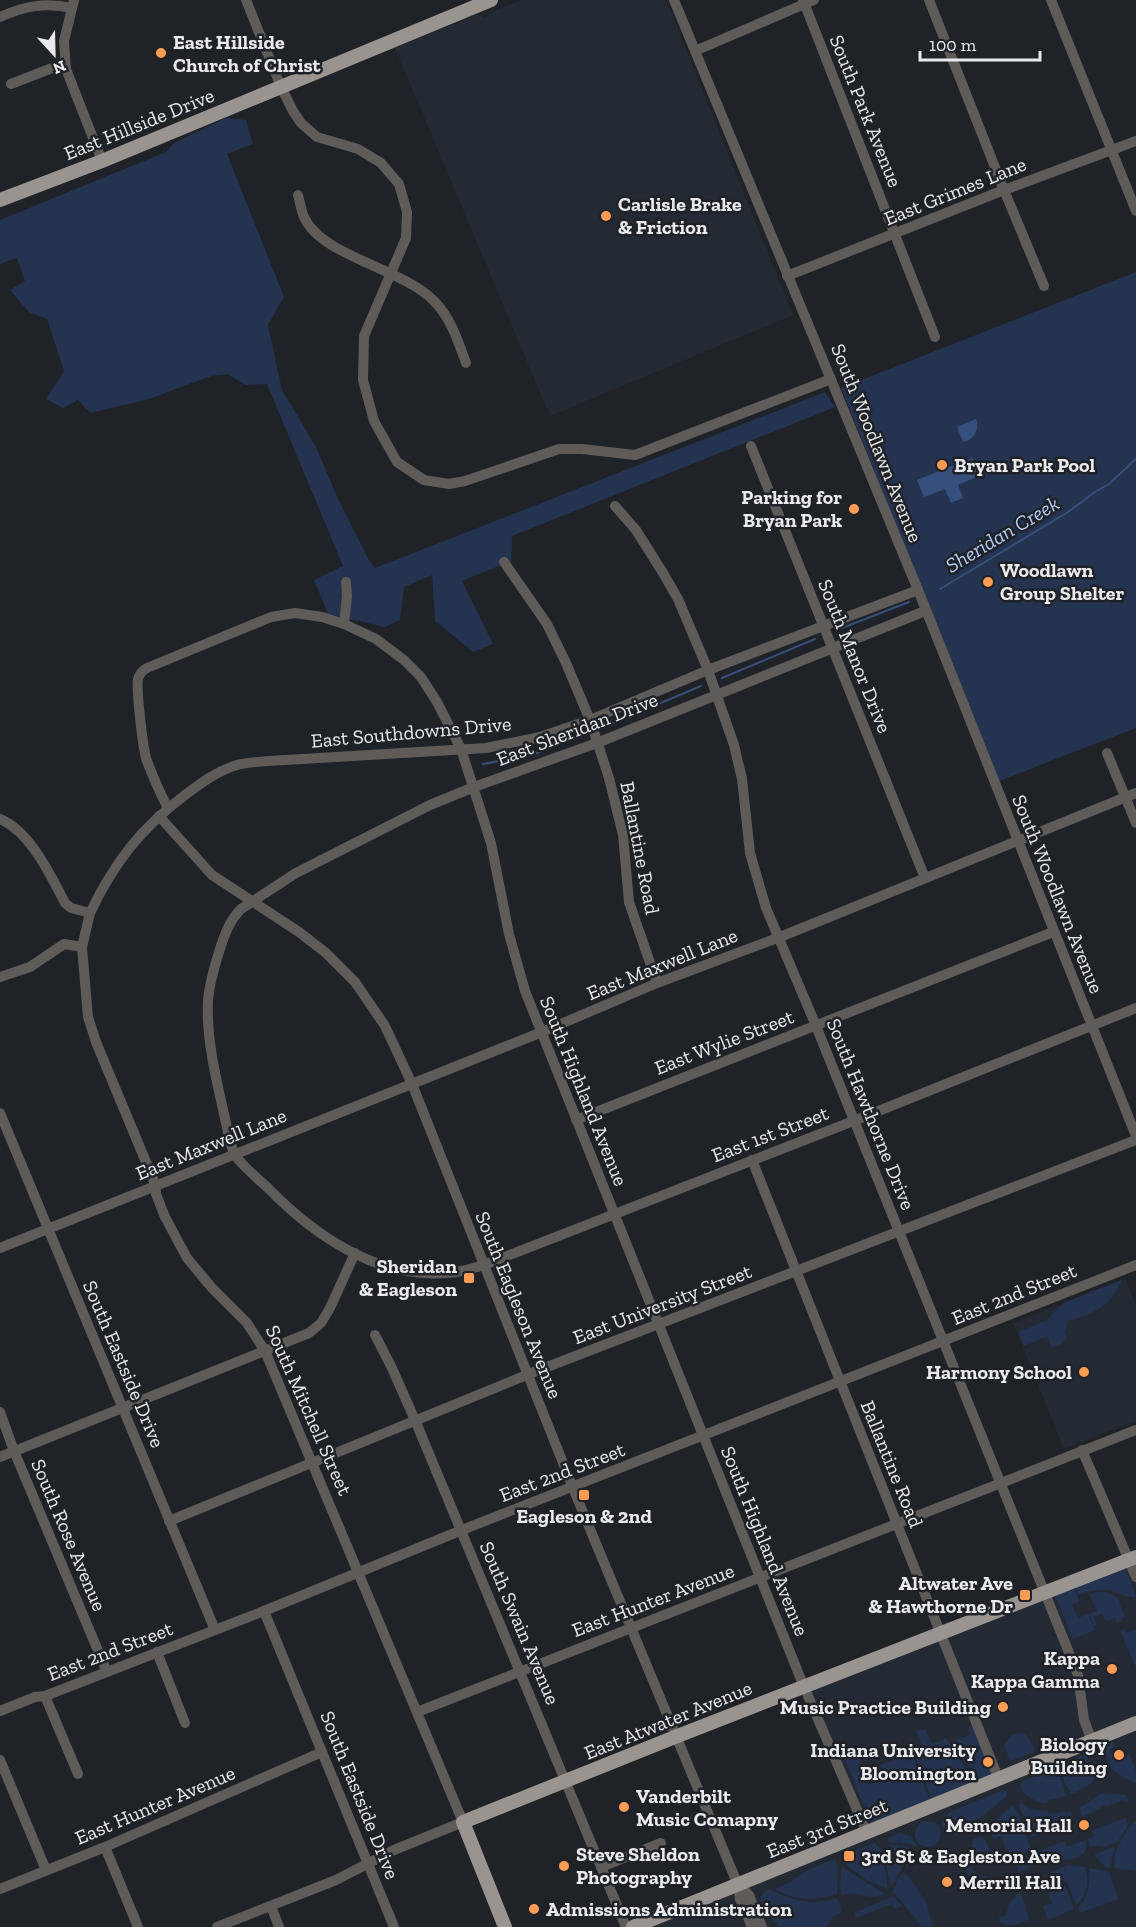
<svg xmlns="http://www.w3.org/2000/svg" width="1136" height="1927" viewBox="0 0 1136 1927" font-family="'Zilla Slab',serif">
<rect width="100%" height="100%" fill="#1f2227"/>
<g fill="#242a34">
<polygon points="522,0 666,0 793,315 550,416 395,48 479,14 485,18 497,10"/>
<polygon points="1125,1278 1136,1305 1136,1421 1064,1449 1013,1323"/>
<polygon points="1136,1561 1136,1927 639,1927 871,1835 809,1688"/>
</g>
<g fill="#243350">
<polygon points="226,118 246,120 253,144 227,154 284,297 268,325 282,390 316,447 339,501 369,560 375,568 825,392 835,407 512,536 511,561 462,581 493,644 473,652 435,621 432,575 404,587 400,620 385,627 328,614 314,580 343,566 267,384 246,385 227,374 211,376 149,399 90,413 78,400 63,408 46,399 64,371 47,319 29,312 10,290 25,281 17,258 0,264 0,220 166,152 174,143"/>
<polygon points="1136,272 1136,728 999,781 841,388"/>
<path d="M1122,1280c-10,24 -30,36 -55,41l-2,12 2,3 -5,8 -10,3 -5,-11 -23,10 -5,-14 28,-12 18,-18z"/>
<path d="M1126,1568l10,29c-11,1 -18,-5 -28,-7 -10,-2 -20,2 -30,5l-3,-8z"/>
<polygon points="1074,1588 1079,1601 1072,1604 1078,1618 1088,1614 1095,1630 1073,1639 1055,1595"/>
<polygon points="1097,1592 1107,1592 1117,1597 1125,1617 1121,1618 1122,1621 1117,1623 1115,1618 1106,1621 1102,1614 1094,1617 1097,1625 1094,1626 1089,1614 1097,1611 1090,1595"/>
<polygon points="1124,1629 1126,1633 1136,1629 1136,1668 1120,1630"/>
<polygon points="973,1726 992,1774 977,1782 969,1765 957,1754 952,1741 970,1735 968,1728"/>
<path d="M925,1729l7,15 15,-6c7,17 19,28 26,45l-41,17 -16,-42 6,-3 -3,-7 3,-2 -5,-15z"/>
<polygon points="1019,1734 1026,1734 1036,1751 1010,1761 1004,1744 1013,1735"/>
<path d="M1113,1742l1,4 -4,4 4,9 2,1 10,-3 3,-4 7,18v12c-15,-5 -36,-19 -30,-38z"/>
<polygon points="873,1745 873,1747 857,1754 869,1785 886,1778 880,1765 906,1755 908,1761 914,1759 930,1801 871,1824 844,1757"/>
<path d="M1085,1754c18,27 10,28 -15,41v-5l-4,-4 -7,-20z"/>
<path d="M1056,1767l8,20v5l3,4 -19,4 -1,3h-3c-11,-3 -23,-8 -24,-20z"/>
<path d="M1003,1790l4,2 -1,5c-17,14 -34,26 -49,39l-5,-3h-7l-3,-10 6,-10z"/>
<polygon points="1103,1793 1126,1795 1129,1801 1124,1802 1123,1800 1106,1807 1104,1805 1100,1807 1100,1809 1082,1817 1079,1808"/>
<polygon points="1021,1803 1031,1809 1048,1811 1049,1814 1070,1811 1074,1820 1058,1826 1052,1825 1051,1829 1031,1838 1028,1826 1019,1806"/>
<polygon points="1013,1805 1023,1823 1031,1850 1012,1857 1009,1856 1001,1836 993,1839 990,1831 993,1823"/>
<polygon points="1126,1818 1128,1826 1117,1842 1101,1848 1100,1845 1091,1847 1088,1839 1095,1836 1092,1830"/>
<circle cx="928" cy="1834" r="13"/>
<path d="M1136,1821v50l-21,-3c-4,-12 10,-40 21,-47z"/>
<polygon points="900,1833 911,1836 917,1847 906,1843 888,1842 888,1838"/>
<path d="M982,1836c6,7 12,19 9,28l-4,1c-13,-1 -18,-15 -13,-26z"/>
<path d="M1085,1840l2,6 -3,7c-10,10 -36,9 -45,-2l26,-10 2,6z"/>
<polygon points="875,1843 882,1852 888,1889 868,1881 840,1860 846,1858 852,1860 855,1854 854,1851"/>
<polygon points="890,1845 907,1846 912,1856 907,1866"/>
<polygon points="1113,1847 1115,1849 1111,1858 1111,1867 1107,1868 1094,1855"/>
<polygon points="886,1849 902,1868 892,1886 888,1877"/>
<polygon points="1026,1856 1041,1859 1043,1862 1019,1872 1014,1861"/>
<path d="M835,1859l3,9 -1,26c-23,7 -42,7 -62,-5l16,-7 15,-11z"/>
<path d="M963,1861l15,13 15,4 4,7c-7,6 -15,9 -24,4z"/>
<path d="M1068,1865l17,2c4,14 3,28 -9,38l-10,-25 -11,4 -4,-12z"/>
<path d="M842,1867l43,27c-19,8 -25,-4 -43,1l-2,-6z"/>
<path d="M1089,1868l20,4 9,27 -38,14 -2,-5c11,-12 12,-25 11,-40z"/>
<polygon points="905,1872 926,1902 933,1926 922,1927 893,1891 898,1879"/>
<polygon points="1065,1885 1074,1909 1048,1920 1043,1907 1052,1903 1048,1892"/>
<path d="M770,1889c23,12 42,17 67,9l5,14 -9,5 -7,10h-46l-17,-18 -3,-8 3,-8z"/>
<path d="M1020,1892l10,27c-11,5 -19,8 -30,4l-1,-6 6,-1 5,-14z"/>
<polygon points="893,1896 902,1906 895,1909 892,1904 856,1918 854,1913"/>
</g>
<g fill="#374f7c">
<path d="M976,419c4,10 -2,21 -13,23l-6,-15z"/>
<polygon points="972,458 979,476 958,485 963,498 951,503 945,489 924,497 917,480"/>
</g>
<g fill="none" stroke-linecap="round" stroke-linejoin="round">
<g stroke="#374f7c" stroke-width="2">
<polyline points="940,589 1068,512 1095,492 1109,484 1136,459"/>
<polyline points="837,630 909,602"/>
<polyline points="722,678 815,639"/>
<polyline points="604,727 701,686"/>
<polyline points="483,764 532,755 582,736"/>
</g>
<g stroke="#5e5b59" stroke-width="10">
<polyline points="74,0 64,41 66,69 102,161"/>
<polyline points="246,0 281,87 293,111 301,123 317,137 358,149 381,163 399,184 407,212 406,238 364,336 363,380 374,421 397,462 424,480 449,484 465,481 559,449 582,449 635,455 831,379"/>
<polyline points="674,0 918,590 1136,1136"/>
<polyline points="803,0 935,337"/>
<polyline points="929,0 1004,190 1044,286"/>
<polyline points="1051,0 1136,211"/>
<path d="M0,17c25,-11 45,-15 72,-9"/>
<polyline points="695,51 814,0"/>
<polyline points="11,84 65,63"/>
<path d="M298,195c2,7 3,15 6,22 17,39 98,51 130,84 17,17 24,40 32,62"/>
<polyline points="787,276 1004,190 1136,141"/>
<polyline points="751,446 925,878"/>
<polyline points="615,506 636,530 663,573 678,599 708,670 734,745 742,779 750,853 766,908 814,1021 1078,1675 1084,1720 1092,1741"/>
<polyline points="504,562 547,624 566,663 590,720 609,778 623,835 629,902 657,983"/>
<path d="M925,611l-328,132 -123,44 -44,18 -134,68 -55,36c-12,12 -17,27 -22,43 -5,16 -10,33 -11,49 -2,37 8,77 16,113 3,12 5,28 10,39 5,11 26,27 35,36 45,46 107,89 175,84 14,0 27,-4 40,-8l377,-147 275,-110"/>
<polyline points="344,624 347,596 346,582"/>
<polyline points="1107,753 1136,823"/>
<path d="M168,808c-8,-15 -15,-31 -21,-47 -4,-10 -11,-73 -9,-82 2,-6 4,-8 9,-11l124,-51 24,-4 27,4 22,7 32,15 28,21 17,17 16,25 24,47 30,94 18,91 16,57 277,691 65,151"/>
<polyline points="159,816 212,875 299,932 326,953 355,982 385,1026 412,1084 575,1493 738,1885 740,1899 752,1927"/>
<path d="M0,819c30,12 51,57 65,84l6,5 19,5 -8,34 6,70 8,25 60,144v8l9,23 22,41 25,30 35,35 18,28 198,471 -69,28 -58,30 -119,47"/>
<path d="M90,913c24,-50 50,-84 95,-118 16,-12 32,-24 52,-30 10,-3 21,-3 32,-4l217,-13 54,-11 50,-17 118,-50 210,-80"/>
<polyline points="0,977 30,967 64,944 82,947"/>
<polyline points="0,1113 215,1630"/>
<polyline points="576,1120 1053,932"/>
<polyline points="752,1160 999,1780"/>
<polyline points="0,1248 542,1032 657,983 780,937 1136,793"/>
<polyline points="375,1335 391,1366 415,1420 626,1927"/>
<polyline points="0,1412 14,1451 107,1672"/>
<polyline points="1082,1450 1136,1577"/>
<polyline points="0,1457 309,1333 321,1323 330,1308 355,1253"/>
<polyline points="169,1521 534,1372 1136,1140"/>
<polyline points="264,1611 394,1927"/>
<polyline points="157,1652 185,1723"/>
<polyline points="45,1696 78,1774"/>
<polyline points="0,1711 35,1697 45,1696 264,1611 462,1530 1136,1265"/>
<polyline points="417,1712 1136,1430"/>
<polyline points="0,1760 46,1870"/>
<polyline points="105,1847 138,1927"/>
<polyline points="601,1867 661,1843"/>
<polyline points="738,1885 749,1895 762,1927"/>
<polyline points="0,1889 105,1847 322,1752"/>
<polyline points="271,1906 279,1927"/>
</g>
<g stroke="#9a9490" stroke-width="14">
<polyline points="0,200 102,161 491,0"/>
<polyline points="505,1927 463,1822 675,1737 1136,1557"/>
<polyline points="633,1927 1136,1723"/>
</g>
</g>
<g fill="#fd9c55" stroke="#1f2227" stroke-width="2">
<circle cx="161" cy="53" r="6"/>
<circle cx="606" cy="216" r="6"/>
<circle cx="942" cy="465" r="6"/>
<circle cx="854" cy="509" r="6"/>
<circle cx="988" cy="582" r="6"/>
<rect x="463" y="1272" width="12" height="12" rx="3"/>
<circle cx="1084" cy="1372" r="6"/>
<rect x="578" y="1489" width="12" height="12" rx="3"/>
<rect x="1019" y="1589" width="12" height="12" rx="3"/>
<circle cx="1112" cy="1669" r="6"/>
<circle cx="1003" cy="1707" r="6"/>
<circle cx="1119" cy="1755" r="6"/>
<circle cx="988" cy="1762" r="6"/>
<circle cx="624" cy="1807" r="6"/>
<circle cx="1084" cy="1825" r="6"/>
<rect x="843" y="1850" width="12" height="12" rx="3"/>
<circle cx="564" cy="1866" r="6"/>
<circle cx="947" cy="1882" r="6"/>
<circle cx="534" cy="1909" r="6"/>
</g>
<g text-anchor="middle" dominant-baseline="central" stroke-width="5" stroke-linejoin="round" paint-order="stroke">
<g font-size="20" font-weight="bold" fill="#e8eaed" stroke="#1f2227" text-anchor="start">
<text x="173" y="42">East Hillside<tspan x="173" dy="23">Church of Christ</tspan></text>
<text x="618" y="204">Carlisle Brake<tspan x="618" dy="23">&amp; Friction</tspan></text>
<text x="954" y="465">Bryan Park Pool</text>
<text x="842" y="497" text-anchor="end">Parking for<tspan x="842" dy="23">Bryan Park</tspan></text>
<text x="1000" y="570">Woodlawn<tspan x="1000" dy="23">Group Shelter</tspan></text>
<text x="457" y="1266" text-anchor="end">Sheridan<tspan x="457" dy="23">&amp; Eagleson</tspan></text>
<text x="1072" y="1372" text-anchor="end">Harmony School</text>
<text x="584" y="1516" text-anchor="middle">Eagleson &amp; 2nd</text>
<text x="1013" y="1583" text-anchor="end">Altwater Ave<tspan x="1013" dy="23">&amp; Hawthorne Dr</tspan></text>
<text x="1100" y="1658" text-anchor="end">Kappa<tspan x="1100" dy="23">Kappa Gamma</tspan></text>
<text x="991" y="1707" text-anchor="end">Music Practice Building</text>
<text x="1107" y="1744" text-anchor="end">Biology<tspan x="1107" dy="23">Building</tspan></text>
<text x="976" y="1750" text-anchor="end">Indiana University<tspan x="976" dy="23">Bloomington</tspan></text>
<text x="636" y="1796">Vanderbilt<tspan x="636" dy="23">Music Comapny</tspan></text>
<text x="1072" y="1825" text-anchor="end">Memorial Hall</text>
<text x="576" y="1854">Steve Sheldon<tspan x="576" dy="23">Photography</tspan></text>
<text x="861" y="1856">3rd St &amp; Eagleston Ave</text>
<text x="959" y="1882">Merrill Hall</text>
<text x="546" y="1909">Admissions Administration</text>
</g>
<g font-size="20" fill="#e8eaed" stroke="#1f2227">
<text transform="translate(866 111) rotate(68)">South Park Avenue</text>
<text transform="translate(139 124) rotate(-22)">East Hillside Drive</text>
<text transform="translate(955 191) rotate(-22)">East Grimes Lane</text>
<text transform="translate(877 443) rotate(68)">South Woodlawn Avenue</text>
<text transform="translate(855 656) rotate(68)">South Manor Drive</text>
<text transform="translate(577 729) rotate(-21)">East Sheridan Drive</text>
<text transform="translate(411 732) rotate(-5)">East Southdowns Drive</text>
<text transform="translate(640 848) rotate(79)">Ballantine Road</text>
<text transform="translate(1058 894) rotate(68)">South Woodlawn Avenue</text>
<text transform="translate(662 964) rotate(-22)">East Maxwell Lane</text>
<text transform="translate(724 1042) rotate(-21)">East Wylie Street</text>
<text transform="translate(584 1091) rotate(68)">South Highland Avenue</text>
<text transform="translate(871 1114) rotate(68)">South Hawthorne Drive</text>
<text transform="translate(770 1134) rotate(-21)">East 1st Street</text>
<text transform="translate(211 1144) rotate(-22)">East Maxwell Lane</text>
<text transform="translate(1014 1294) rotate(-22)">East 2nd Street</text>
<text transform="translate(662 1304) rotate(-21)">East University Street</text>
<text transform="translate(519 1305) rotate(68)">South Eagleson Avenue</text>
<text transform="translate(124 1364) rotate(67)">South Eastside Drive</text>
<text transform="translate(309 1410) rotate(66)">South Mitchell Street</text>
<text transform="translate(892 1464) rotate(68)">Ballantine Road</text>
<text transform="translate(562 1472) rotate(-21)">East 2nd Street</text>
<text transform="translate(69 1535) rotate(67)">South Rose Avenue</text>
<text transform="translate(765 1541) rotate(68)">South Highland Avenue</text>
<text transform="translate(653 1600) rotate(-21)">East Hunter Avenue</text>
<text transform="translate(520 1623) rotate(67)">South Swain Avenue</text>
<text transform="translate(110 1651) rotate(-21)">East 2nd Street</text>
<text transform="translate(668 1720) rotate(-22)">East Atwater Avenue</text>
<text transform="translate(360 1795) rotate(68)">South Eastside Drive</text>
<text transform="translate(155 1805) rotate(-23)">East Hunter Avenue</text>
<text transform="translate(827 1828) rotate(-22)">East 3rd Street</text>
</g>
<g font-size="21" font-style="italic" fill="#b4cbf7" stroke="#1f2227">
<text transform="translate(1002 534) rotate(-31)">Sheridan Creek</text>
</g>
</g>
<g transform="translate(54 54) rotate(158)" stroke="#1f2227" stroke-width="4.5" paint-order="stroke">
<path d="M0-4.5L10 22L0 15L-10 22Z" fill="#e8eaed"/>
<text y="-9" font-size="16" font-weight="bold" text-anchor="middle" fill="#e8eaed">N</text>
</g>
<path d="M920 51v9h120v-9" fill="none" stroke="#e8eaed" stroke-width="3"/>
<text x="929" y="51" font-size="18" fill="#e8eaed" stroke="#1f2227" stroke-width="4.5" paint-order="stroke">100 m</text>
</svg>
